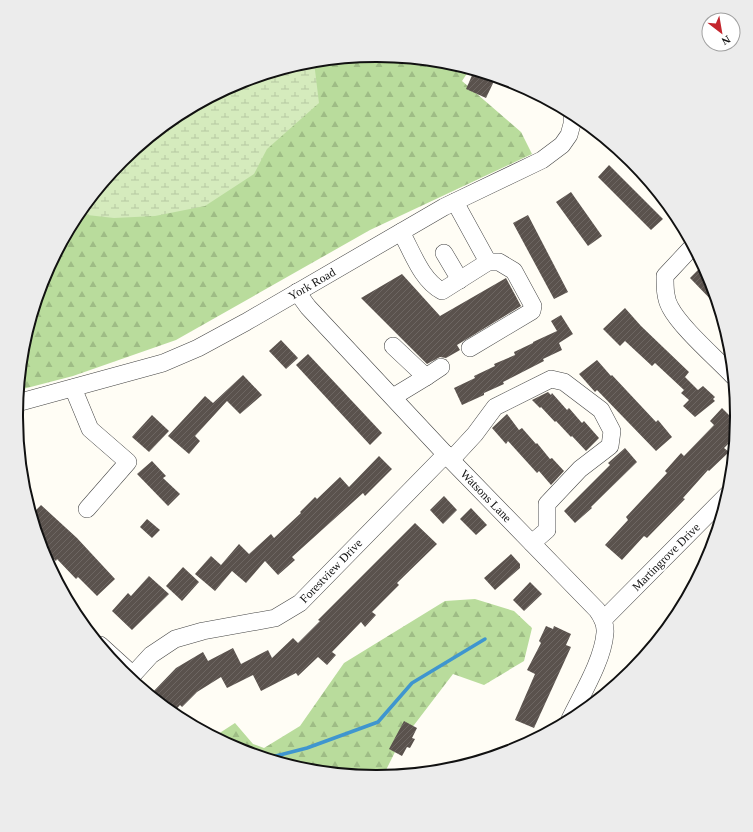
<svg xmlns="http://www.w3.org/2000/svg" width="753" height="832" viewBox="0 0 753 832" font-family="'Times New Roman',serif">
<defs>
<pattern id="forest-firs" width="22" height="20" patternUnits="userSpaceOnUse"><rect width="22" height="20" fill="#b9dc9c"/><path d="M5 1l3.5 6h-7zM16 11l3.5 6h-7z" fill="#9ebc85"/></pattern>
<pattern id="wetland-marsh" width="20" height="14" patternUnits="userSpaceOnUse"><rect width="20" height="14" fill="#d5ebbd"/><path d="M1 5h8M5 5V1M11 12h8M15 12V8" fill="none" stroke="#b6c8a1"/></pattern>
<pattern id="water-rules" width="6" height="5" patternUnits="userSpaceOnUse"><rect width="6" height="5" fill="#b9e0f7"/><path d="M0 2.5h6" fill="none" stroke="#9ebfd3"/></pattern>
<pattern id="building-hatch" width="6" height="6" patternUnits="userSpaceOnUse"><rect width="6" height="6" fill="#5a524d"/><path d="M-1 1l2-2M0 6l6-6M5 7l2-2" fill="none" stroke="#6d6662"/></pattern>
</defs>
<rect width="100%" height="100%" fill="#fffdf5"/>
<g fill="url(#forest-firs)">
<polygon points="377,56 447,62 470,69 462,81 521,132 532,154 370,230 176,340 73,376 19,390 23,345 44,278 77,216 114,171 137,154 150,137 176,116 239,83 306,62"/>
<polygon points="475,599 514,611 532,628 524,661 484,685 453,674 398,746 383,776 306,770 238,749 215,736 235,723 253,744 264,748 300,726 344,663 445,601"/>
</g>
<polygon fill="url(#wetland-marsh)" points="306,62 314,62 319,103 267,149 254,174 205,206 155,216 114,218 78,214 114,171 137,154 150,137 176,116 239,83"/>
<polygon fill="url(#water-rules)" stroke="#3f96cf" points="150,137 137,154 114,171 122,161"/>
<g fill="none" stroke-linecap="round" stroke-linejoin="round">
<polyline stroke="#3f96cf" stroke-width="3.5" points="268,758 307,748 378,722 412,683 485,639"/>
</g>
<g fill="url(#building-hatch)">
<polygon points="474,71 496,77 486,98 466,89"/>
<polygon points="609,165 663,219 651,230 598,177"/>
<polygon points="571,192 602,236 588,246 556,202"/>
<polygon points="528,215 568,292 554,299 513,223"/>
<polygon points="703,265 710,278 718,307 690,278"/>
<polygon points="402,274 440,316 506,278 521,306 457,345 460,350 446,358 440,357 427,364 361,298"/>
<polygon points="625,308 641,326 689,372 685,377 698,390 703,386 715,397 713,399 715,401 695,417 683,406 689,400 681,393 684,390 655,363 652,366 625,341 620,346 603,329"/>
<polygon points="561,315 573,334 559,343 562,350 543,359 544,361 503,382 504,384 484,393 484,395 462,405 454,388 475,378 474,376 495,366 494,364 515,355 514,352 533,343 533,342 557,331 551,321"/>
<polygon points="281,340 298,358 286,369 269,351"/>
<polygon points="308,354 382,433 370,445 296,365"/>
<polygon points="597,360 611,376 612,375 656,422 658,420 672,437 656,451 597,390 595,392 579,374"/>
<polygon points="243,375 262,395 240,414 227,401 195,436 200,441 189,454 168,436 205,396 213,403"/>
<polygon points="548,392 551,395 552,393 567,410 569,408 582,423 584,421 599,438 586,451 572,436 571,437 556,421 555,422 541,407 540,408 532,400"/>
<polygon points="722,408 736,422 735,437 724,448 729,452 709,471 708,470 683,498 685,499 647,538 644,536 622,560 605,545 628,520 626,517 667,473 665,471 681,453 684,456 714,425 710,421"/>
<polygon points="507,414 519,430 522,428 536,444 537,443 550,459 552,458 564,471 551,485 539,471 537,473 508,441 506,444 492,428"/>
<polygon points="152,415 169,431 149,452 132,437"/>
<polygon points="625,448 637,462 591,507 592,508 575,523 564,511 610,465 608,463"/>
<polygon points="379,456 392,469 365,496 363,493 292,557 295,560 278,575 265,561 246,583 232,571 215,591 195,574 211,556 221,565 239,544 249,554 271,534 274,538 301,513 300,512 315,497 317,499 340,477 349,487"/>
<polygon points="152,461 166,476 163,478 180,494 168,506 137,474"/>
<polygon points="444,496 457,510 443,524 430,510"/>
<polygon points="41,505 77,538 115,579 97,596 78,577 76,579 57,559 56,561 41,547 31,515"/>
<polygon points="471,508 487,525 476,535 460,519"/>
<polygon points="147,519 160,530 152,538 140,527"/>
<polygon points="415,523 437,544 397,583 399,585 372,612 376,615 365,627 361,622 332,652 336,655 327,665 318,657 298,676 296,673 261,691 253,675 227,688 221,677 197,692 182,707 180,705 173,713 150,695 176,668 203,652 208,661 233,648 241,664 268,650 272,658 293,638 298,643 320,621 318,620"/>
<polygon points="511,554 520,564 520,568 495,590 484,578"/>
<polygon points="183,567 199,582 182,601 166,586"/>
<polygon points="149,576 169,594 132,630 112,611 128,593 131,596"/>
<polygon points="530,582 542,594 524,611 513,600"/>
<polygon points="546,626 553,629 554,626 571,634 566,645 571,647 534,728 515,720 535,674 527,670 541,643 539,641"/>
<polygon points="404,721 417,728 412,738 415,739 410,748 407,747 402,756 389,749"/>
</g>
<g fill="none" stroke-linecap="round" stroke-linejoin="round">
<defs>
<g id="minor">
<polyline points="455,202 488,262"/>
<path d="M401,232c11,19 20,48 41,59l46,-29h11l15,9 19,35 -1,5 -62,37"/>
<path d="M693,246l-28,30c0,11 0,22 5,31 11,21 46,51 63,69"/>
<polyline points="444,253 460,280"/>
<path d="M297,292l11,15 143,153 146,150c5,7 9,14 8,23 -2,27 -23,61 -35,86"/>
<polyline points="393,346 426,377 393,397"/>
<polyline points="426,377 441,367"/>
<polyline points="73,388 90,429 128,462 87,509"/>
<polyline points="17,403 163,363 198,348 246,322 444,207 542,160 562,145 569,135 572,124 572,114"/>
<polyline points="451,460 475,434 495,407 551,379 564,382 601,410 612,431 610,446 580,469 547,504 547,530 532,543"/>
<polyline points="603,620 728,494"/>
<polyline points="100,645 133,675"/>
<polyline points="130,678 151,655 175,639 203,631 275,618 300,603 446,454"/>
</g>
</defs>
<use href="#minor" stroke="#444" stroke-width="18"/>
<use href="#minor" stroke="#fff" stroke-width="17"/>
</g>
<g text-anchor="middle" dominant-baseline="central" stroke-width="4" stroke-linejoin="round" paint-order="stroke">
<g font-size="12" fill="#111" stroke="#fff">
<text transform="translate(312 284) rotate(-30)">York Road</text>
<text transform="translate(486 496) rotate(46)">Watsons Lane</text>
<text transform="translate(666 557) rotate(-45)">Martingrove Drive</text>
<text transform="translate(331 571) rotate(-46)">Forestview Drive</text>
</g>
</g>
<path d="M0 0H753V832H0ZM376 62H377A353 353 0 0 1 730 415V417A353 353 0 0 1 377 770H376A353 353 0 0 1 23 417V415A353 353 0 0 1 376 62Z" fill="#ececec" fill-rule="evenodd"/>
<path fill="none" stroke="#111" stroke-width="2" d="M376 62H377A353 353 0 0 1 730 415V417A353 353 0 0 1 377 770H376A353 353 0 0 1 23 417V415A353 353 0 0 1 376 62Z"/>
<g transform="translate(721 32) rotate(149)"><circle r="19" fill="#ffffff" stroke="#a0a0a0"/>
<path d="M0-3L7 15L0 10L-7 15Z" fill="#c4262e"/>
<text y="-6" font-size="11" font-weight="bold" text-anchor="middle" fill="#111111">N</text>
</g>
</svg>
